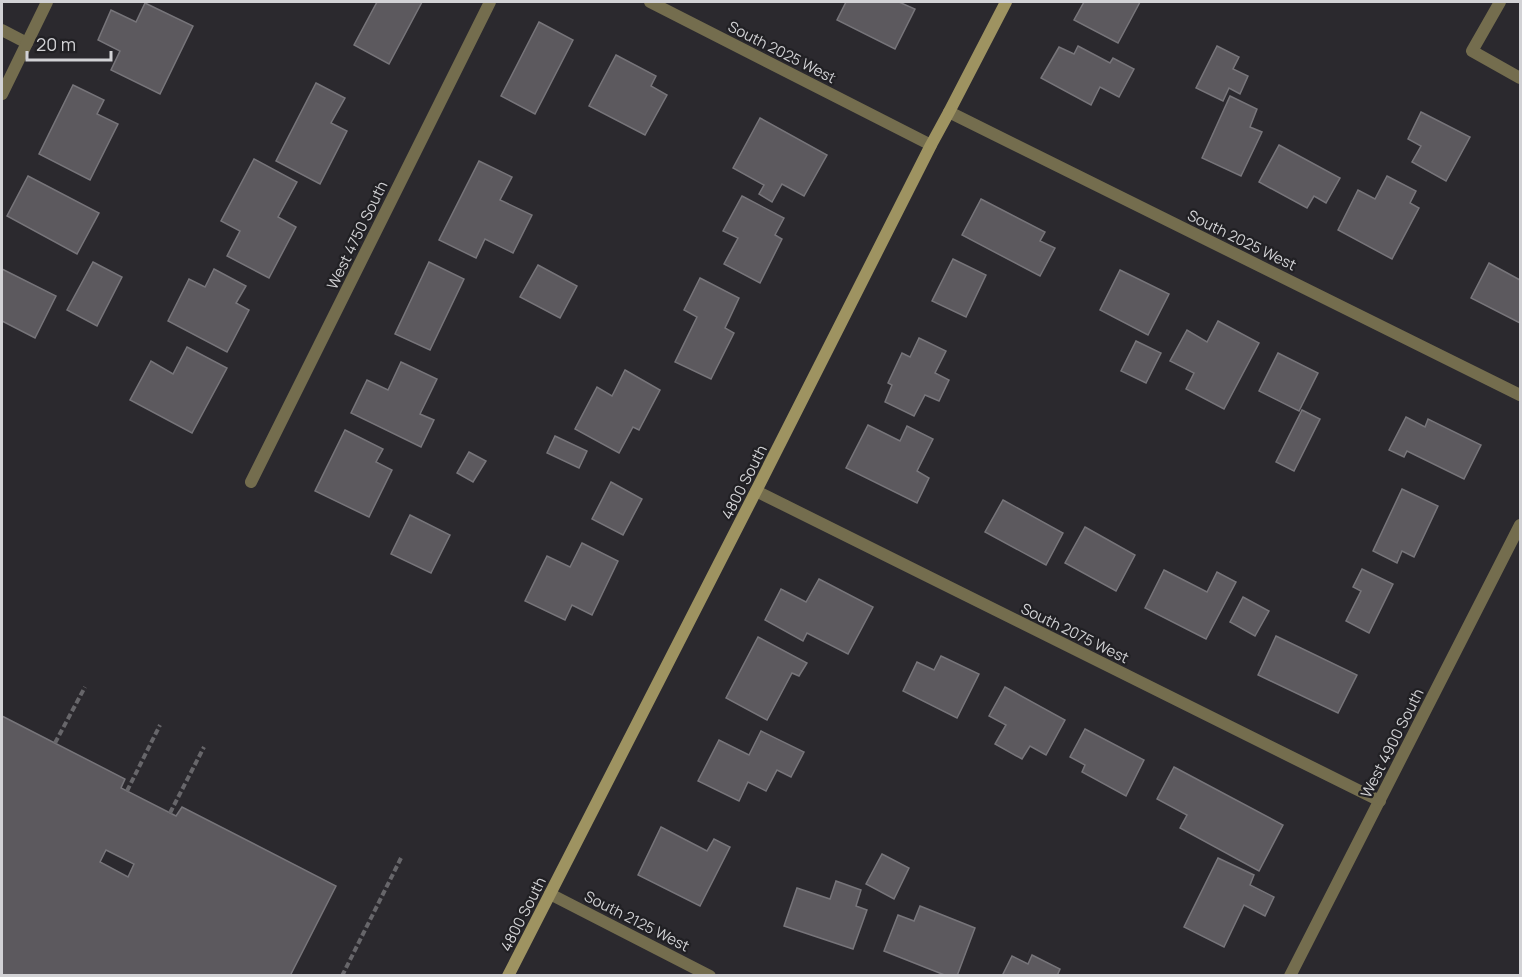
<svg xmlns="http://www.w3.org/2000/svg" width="1522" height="977" viewBox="0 0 1522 977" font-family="Manrope,sans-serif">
<rect width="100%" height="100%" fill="#2b292e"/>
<g fill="#5c595e" stroke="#77757a" stroke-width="1.5" fill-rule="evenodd">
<polygon points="377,2 422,2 389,64 354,45"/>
<polygon points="846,2 899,2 915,9 895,49 837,20"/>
<polygon points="1084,2 1140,2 1118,43 1074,20"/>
<polygon points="145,3 193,26 160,94 111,70 120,51 98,40 111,10 136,22"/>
<polygon points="539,22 573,40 535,114 501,96"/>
<polygon points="1078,46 1110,63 1113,58 1134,69 1119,97 1100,87 1091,105 1041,78 1059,47 1074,54"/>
<polygon points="1217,46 1239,57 1233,69 1248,76 1240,94 1229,88 1223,101 1196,88"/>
<polygon points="616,55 656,76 651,86 667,95 645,135 589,106"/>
<polygon points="316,83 345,98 331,123 347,131 320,184 276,161"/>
<polygon points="73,85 104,100 97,114 118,124 90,180 39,154"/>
<polygon points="1230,96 1257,109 1250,127 1262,132 1241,176 1202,158"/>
<polygon points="1421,112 1470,137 1446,181 1412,162 1421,146 1408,139"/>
<polygon points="760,118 827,155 804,196 782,184 772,202 759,194 764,185 733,168"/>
<polygon points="1279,145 1340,178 1326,203 1314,196 1307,208 1259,182"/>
<polygon points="254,159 297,182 278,217 296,227 269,278 227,256 240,231 221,221"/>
<polygon points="479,161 512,177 500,200 532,215 513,253 485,239 476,258 439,240"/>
<polygon points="28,176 99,213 77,254 7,216"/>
<polygon points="1387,176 1416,191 1410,203 1419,208 1392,259 1338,230 1358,190 1375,199"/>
<polygon points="742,196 784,218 775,235 782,239 760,283 724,264 738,238 723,231"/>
<polygon points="981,199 1045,232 1040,241 1055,248 1040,276 962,235"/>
<polygon points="953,259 986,275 966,317 932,301"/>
<polygon points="93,262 122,277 97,326 67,310"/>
<polygon points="429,262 464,279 430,350 395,334"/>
<polygon points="1489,263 1520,280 1520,323 1471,298"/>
<polygon points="538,265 577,286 560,318 520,297"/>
<polygon points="2,269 56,296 35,338 2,321"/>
<polygon points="214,269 246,286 236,303 249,310 227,352 168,321 189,279 205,287"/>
<polygon points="1120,270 1169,294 1148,335 1100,310"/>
<polygon points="700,278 739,298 725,328 734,333 711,379 675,362 697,317 684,310"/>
<polygon points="1218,321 1259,343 1224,409 1186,389 1194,373 1170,361 1187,330 1207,342"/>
<polygon points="919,338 946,351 935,373 949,380 939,401 925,395 914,416 885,402 892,385 888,383 902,353 910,357"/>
<polygon points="1136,341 1161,353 1146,383 1121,371"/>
<polygon points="187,347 227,368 192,433 130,400 151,361 173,374"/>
<polygon points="1278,353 1318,373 1299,411 1259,391"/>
<polygon points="401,362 437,379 420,414 434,420 421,447 351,413 367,380 388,390"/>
<polygon points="625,370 660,390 639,430 633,427 619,453 575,429 597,387 612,396"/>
<polygon points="1302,410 1320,419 1294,471 1276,462"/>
<polygon points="1406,417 1425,427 1428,419 1481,445 1464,479 1407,451 1404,457 1389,450"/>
<polygon points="868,425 900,441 907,426 933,439 917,471 929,478 917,503 846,468"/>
<polygon points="345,430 383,449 376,462 392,470 369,517 315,491"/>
<polygon points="555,436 587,451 579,468 547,453"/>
<polygon points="469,452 486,461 473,482 457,473"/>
<polygon points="611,482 642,499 623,535 592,519"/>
<polygon points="1402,489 1438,506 1414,557 1402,551 1397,563 1373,551"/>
<polygon points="1003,500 1063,533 1046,565 985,532"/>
<polygon points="410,515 450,535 431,573 391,554"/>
<polygon points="1085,527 1135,555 1116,591 1065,563"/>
<polygon points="582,543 618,561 592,615 572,605 565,620 525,601 547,556 570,567"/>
<polygon points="1362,569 1393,584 1369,633 1346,621 1361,591 1353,587"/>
<polygon points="1164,570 1207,592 1217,572 1236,582 1206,639 1145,608"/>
<polygon points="819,579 873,607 848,654 807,633 803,641 765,620 781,589 806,602"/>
<polygon points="1243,597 1269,611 1255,636 1230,622"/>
<polygon points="1276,636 1357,675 1338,713 1258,675"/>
<polygon points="758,637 807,663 799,676 792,673 767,720 726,698"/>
<polygon points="941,656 979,674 957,718 903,691 917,662 934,670"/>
<polygon points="1005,687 1065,720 1046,755 1030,746 1022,759 995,744 1006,725 989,716"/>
<path d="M2,716l123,63 -4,9 55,28 6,-9 154,79 -46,90h-288zM106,850l28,14 -6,13 -28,-15z"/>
<polygon points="1085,729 1144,760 1126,796 1082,772 1085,765 1070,757"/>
<polygon points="761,731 804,752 791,777 777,770 766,791 748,782 739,801 698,781 719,740 749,755"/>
<polygon points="1174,767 1283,825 1259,871 1180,828 1187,815 1157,799"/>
<polygon points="661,827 707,851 714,839 730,847 700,906 638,875"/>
<polygon points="882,854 909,868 894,899 866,884"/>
<polygon points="1218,858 1254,875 1250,885 1274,897 1265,916 1244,905 1224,947 1184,927"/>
<polygon points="836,881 861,890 856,906 867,910 853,949 784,926 797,888 830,899"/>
<polygon points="920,906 975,928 957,976 947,976 884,951 898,915 914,921"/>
<polygon points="1032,955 1060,969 1057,976 1002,976 1012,956 1028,964"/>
</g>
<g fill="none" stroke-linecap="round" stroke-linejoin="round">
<g stroke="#67666a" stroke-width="4" stroke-dasharray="6 3" stroke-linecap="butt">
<polyline points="55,743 85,687"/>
<polyline points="127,791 160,725"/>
<polyline points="170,813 204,747"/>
<polyline points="342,976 401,858"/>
</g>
<polyline stroke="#746d4e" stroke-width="12" points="1500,2 1472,51 1520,78"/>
<g stroke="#746d4e" stroke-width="12">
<polyline points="650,2 931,145"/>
<polyline points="2,30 27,43"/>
<polyline points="2,94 47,2"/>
<polyline points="949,112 1520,395"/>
<polyline points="251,482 490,2"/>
<polyline points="756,491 1380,801"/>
<polyline points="550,894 710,976"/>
<polyline points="1290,976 1520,525"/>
</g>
<polyline stroke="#9e9361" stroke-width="12" points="508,976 756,491 931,145 949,112 1006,2"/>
</g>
<g text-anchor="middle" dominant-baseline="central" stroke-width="4.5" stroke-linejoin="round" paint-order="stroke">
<g font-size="15" fill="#d2d2d5" stroke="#212024">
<text transform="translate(782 52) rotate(27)">South 2025 West</text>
<text transform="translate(357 235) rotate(-64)">West 4750 South</text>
<text transform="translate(1242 240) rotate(26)">South 2025 West</text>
<text transform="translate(744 482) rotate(-63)">4800 South</text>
<text transform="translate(1075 633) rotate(26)">South 2075 West</text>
<text transform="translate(1392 743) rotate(-63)">West 4900 South</text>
<text transform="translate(523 914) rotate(-63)">4800 South</text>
<text transform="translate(637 921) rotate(27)">South 2125 West</text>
</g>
</g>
<rect width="1522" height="977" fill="none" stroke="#d2d2d5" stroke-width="6"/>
<path d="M27 51v9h84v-9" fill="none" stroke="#d2d2d5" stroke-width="3"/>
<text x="36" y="51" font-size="18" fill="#d2d2d5" stroke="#212024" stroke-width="4.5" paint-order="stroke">20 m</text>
</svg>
